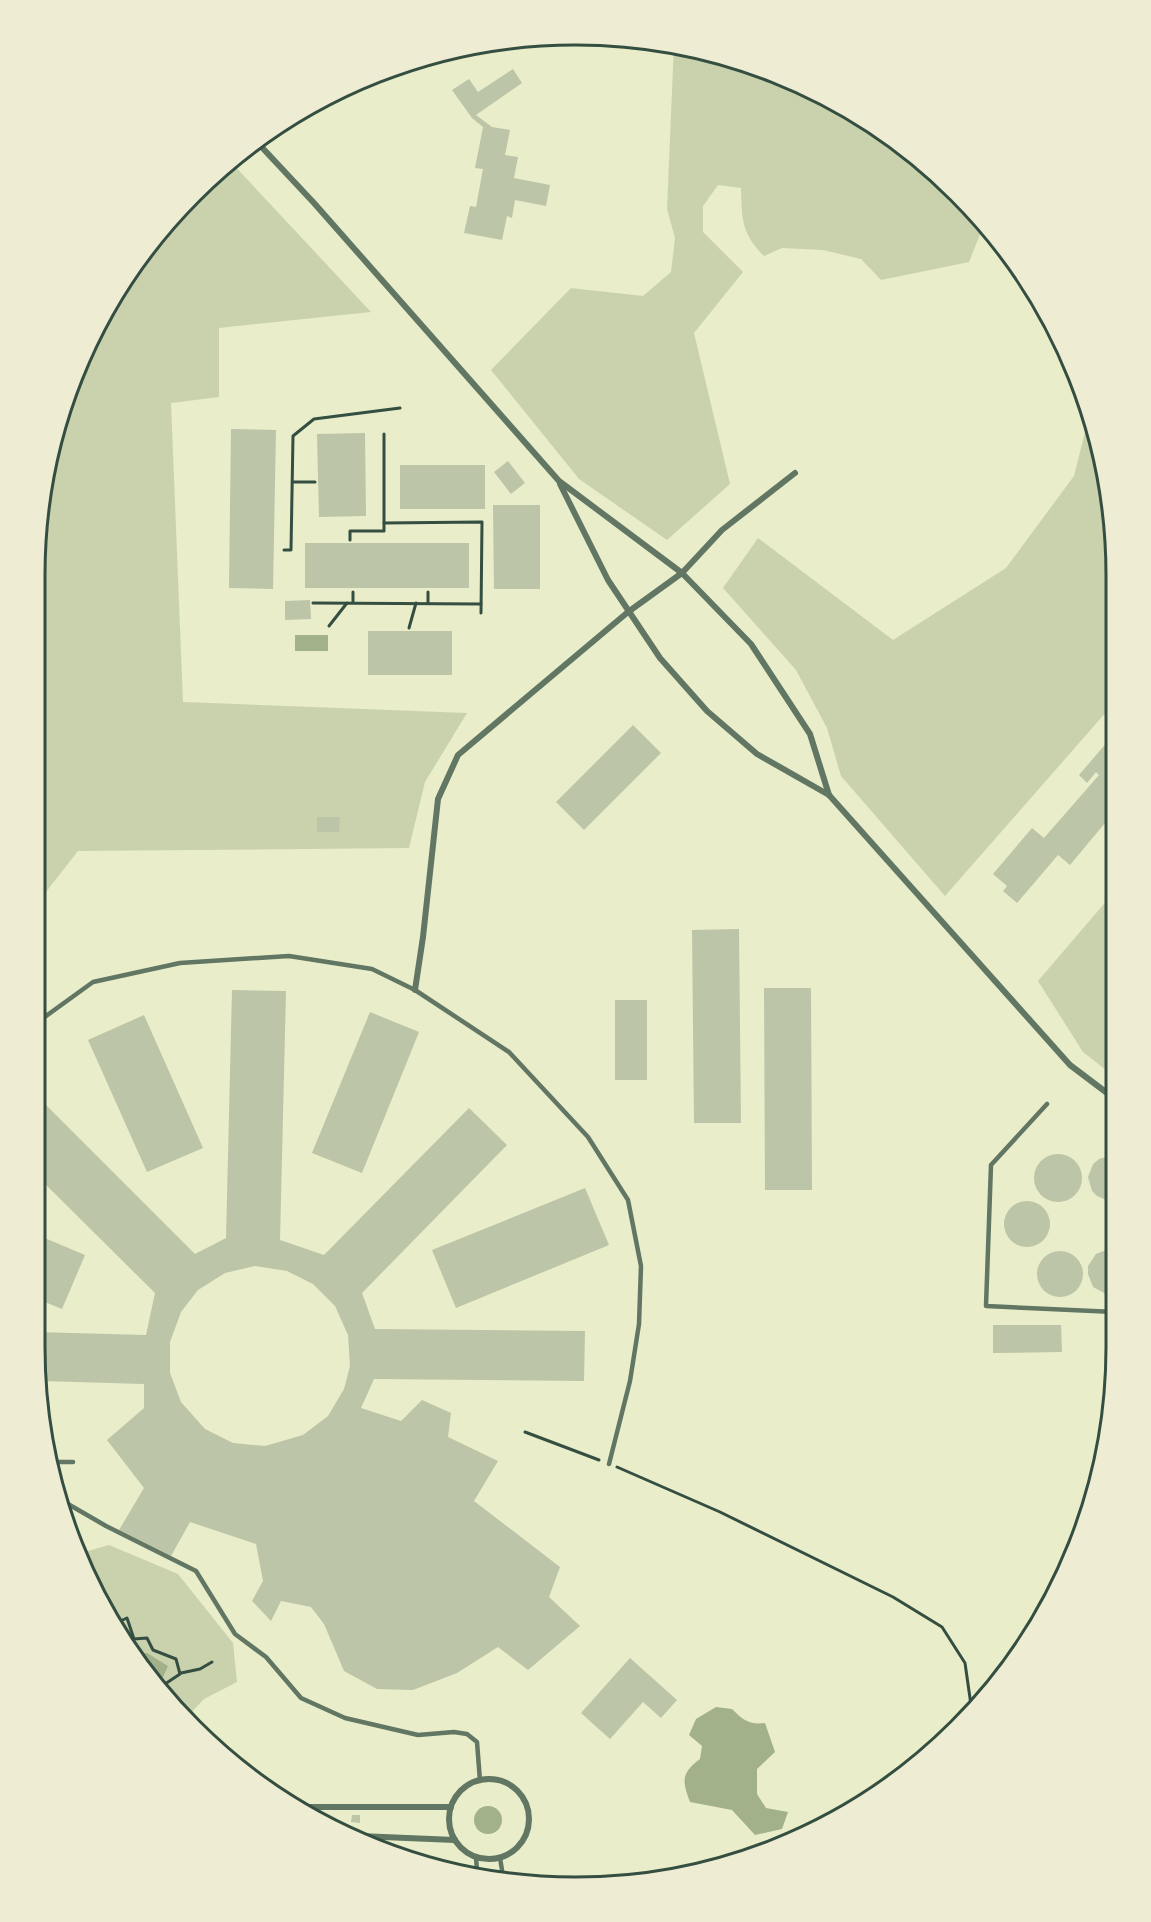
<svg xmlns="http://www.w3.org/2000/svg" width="1151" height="1922" viewBox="0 0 1151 1922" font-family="Manrope,sans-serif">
<rect width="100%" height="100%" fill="#e9edc9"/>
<g fill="#cad2ad">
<path d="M674,44l7,1 102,31 93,50 109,96 -16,40 -88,18 -20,-21 -38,-9 -41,-2 -18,8c-23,-23 -22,-37 -23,-68l-23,-3 -15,21v26l40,40 -49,61 36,151 -63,56 -88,-61 -88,-109 80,-82 72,8 28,-24 4,-34 -8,-29z"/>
<polygon points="231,162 371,312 219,328 219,397 171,403 183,702 467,713 425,782 409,848 78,851 35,906 36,540 63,401 126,275 193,193"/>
<polygon points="1090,412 1115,540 1115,702 945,896 841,776 827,728 796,670 723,588 758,538 893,640 1006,568 1074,476"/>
<polygon points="1115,891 1115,1077 1083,1052 1038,981"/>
<polygon points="109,1545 178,1574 233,1643 237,1682 204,1699 187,1717 146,1676 81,1553"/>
</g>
<g fill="#a3b18a">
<rect x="295" y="635" width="33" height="16"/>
<polygon points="147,1653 168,1666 163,1677 148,1677 146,1676 135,1654"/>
<path d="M716,1707l16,2c11,11 17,16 33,14l10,29 -18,17v25l9,14 22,4 -6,17 -27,6 -23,-25 -42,-8c-8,-21 -9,-29 10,-43l2,-13 -13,-11 7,-16z"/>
<circle cx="488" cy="1820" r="14"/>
</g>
<g fill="#bcc5a7" fill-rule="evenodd">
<polygon points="513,69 522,83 476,115 492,127 510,130 505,155 518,157 514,178 550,185 546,206 515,200 512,218 507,216 502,240 464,233 470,206 476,207 483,169 475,168 483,127 472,118 452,90 469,79 478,92"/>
<polygon points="231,429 276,430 273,589 229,588"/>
<polygon points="365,433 366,516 319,517 317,434"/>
<polygon points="508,461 525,483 511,494 494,472"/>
<rect x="400" y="465" width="85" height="44"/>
<polygon points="493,505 540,505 540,589 494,589"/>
<rect x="305" y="543" width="164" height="45"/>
<polygon points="310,600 311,619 285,620 285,601"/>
<rect x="368" y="631" width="84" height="44"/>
<polygon points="633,725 661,753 584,830 556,802"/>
<polygon points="1109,740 1115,745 1115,811 1070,865 1058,855 1017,903 1003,891 1007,886 993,874 1032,828 1044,838 1099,775 1096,772 1087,783 1079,775"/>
<polygon points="317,817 340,817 339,832 317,832"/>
<polygon points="739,929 741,1123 694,1123 692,930"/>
<polygon points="764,988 811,988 812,1190 765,1190"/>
<path d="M232,990l54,1 -6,249 44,15 145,-147 38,37 -145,148 13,36 210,2 -1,50 -210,-2 -13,29 40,13 21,-21 29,13 -3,24 50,24 -24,40 86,66 -11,30 31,29 -52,44 -30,-23 -41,26 -44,17 -36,-1 -33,-18 -20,-47 -13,-17 -30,-6 -10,20 -19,-20 11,-20 -7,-37 -66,-22 -19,34 -52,-26 25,-42 -37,-48 37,-32v-24l-104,-3 -6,-35 1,-14 111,3 9,-42 -120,-119v-58l11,-11 149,149 31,-16zM255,1266l32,5 26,13 22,22 13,29 2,31 -6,23 -16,27 -25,19 -38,11 -32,-3 -28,-14 -24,-27 -11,-29v-31l11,-30 17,-22 27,-17z"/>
<rect x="615" y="1000" width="32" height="80"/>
<polygon points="370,1012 419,1032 362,1173 312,1153"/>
<polygon points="144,1015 203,1148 147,1172 88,1040"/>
<circle cx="1058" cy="1178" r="24"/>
<polygon points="1113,1155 1115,1155 1115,1201 1111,1202 1097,1196 1092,1191 1088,1177 1093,1164 1099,1159"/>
<polygon points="585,1188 609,1245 456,1308 432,1250"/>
<circle cx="1027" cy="1224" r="23"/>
<polygon points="35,1234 85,1255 62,1309 35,1298"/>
<polygon points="1109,1249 1115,1249 1115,1294 1113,1295 1106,1294 1093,1287 1088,1274 1088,1266 1096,1254"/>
<circle cx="1060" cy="1274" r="23"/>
<polygon points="993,1325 1061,1325 1062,1352 993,1353"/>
<polygon points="630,1658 677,1700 661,1718 643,1702 610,1739 581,1713"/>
<polygon points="352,1815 360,1815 360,1823 351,1822"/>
</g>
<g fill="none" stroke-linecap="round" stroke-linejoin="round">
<g stroke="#344e41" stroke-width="3">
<polyline points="293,482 315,482"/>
<polyline points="384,523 482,522 481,613"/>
<polyline points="350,540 350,531 384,531 384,434"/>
<polyline points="284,550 291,550 293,436 314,419 400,408"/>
<polyline points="353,592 353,602"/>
<polyline points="313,603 481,604"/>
<polyline points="428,603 428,592"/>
<polyline points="329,626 347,603"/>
<polyline points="409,628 416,603"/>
<polyline points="525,1432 599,1460"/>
<polyline points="617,1467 720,1512 893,1597 942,1627 965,1663 971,1705"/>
<polyline points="118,1622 127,1618 134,1639"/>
<polyline points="128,1642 134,1639 147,1638 153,1650 176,1659 180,1674 165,1684 154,1683"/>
<polyline points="181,1673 200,1669 212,1662"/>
</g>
<g stroke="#617663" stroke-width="4.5">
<polyline points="35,1024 93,982 180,963 289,956 372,969 415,990 509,1052 588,1137 628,1200 641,1266 639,1324 630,1381 609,1464"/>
<polyline points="1047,1104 991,1165 986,1306 1115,1312"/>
<polyline points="53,1462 73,1462"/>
<polyline points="61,1504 68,1504 106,1526 196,1571 235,1634 266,1657 301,1698 345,1718 418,1735 454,1732 467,1734 477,1742 480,1781"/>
<polyline points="476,1857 477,1871"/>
<polyline points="500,1858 503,1876"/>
</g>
<g stroke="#617663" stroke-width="6">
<polyline points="256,141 314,203 559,481 682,573 751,644 810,734 829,795"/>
<polyline points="560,484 608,580 660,658 707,711 757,754 829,795 1070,1065 1115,1099"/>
<polyline points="415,990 423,937 438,799 458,755 628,612 682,573 722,530 795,473"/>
<circle cx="489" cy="1819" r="40"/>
<polyline points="305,1807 451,1807"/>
<polyline points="359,1836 455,1840"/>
</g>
</g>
<path d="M0 0H1151V1922H0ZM575 45H576A530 530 0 0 1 1106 575V1347A530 530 0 0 1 576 1877H575A530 530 0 0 1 45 1347V575A530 530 0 0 1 575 45Z" fill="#eeecd3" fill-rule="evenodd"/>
<path fill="none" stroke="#344e41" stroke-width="3" d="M575 45H576A530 530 0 0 1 1106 575V1347A530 530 0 0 1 576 1877H575A530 530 0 0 1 45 1347V575A530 530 0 0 1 575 45Z"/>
</svg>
